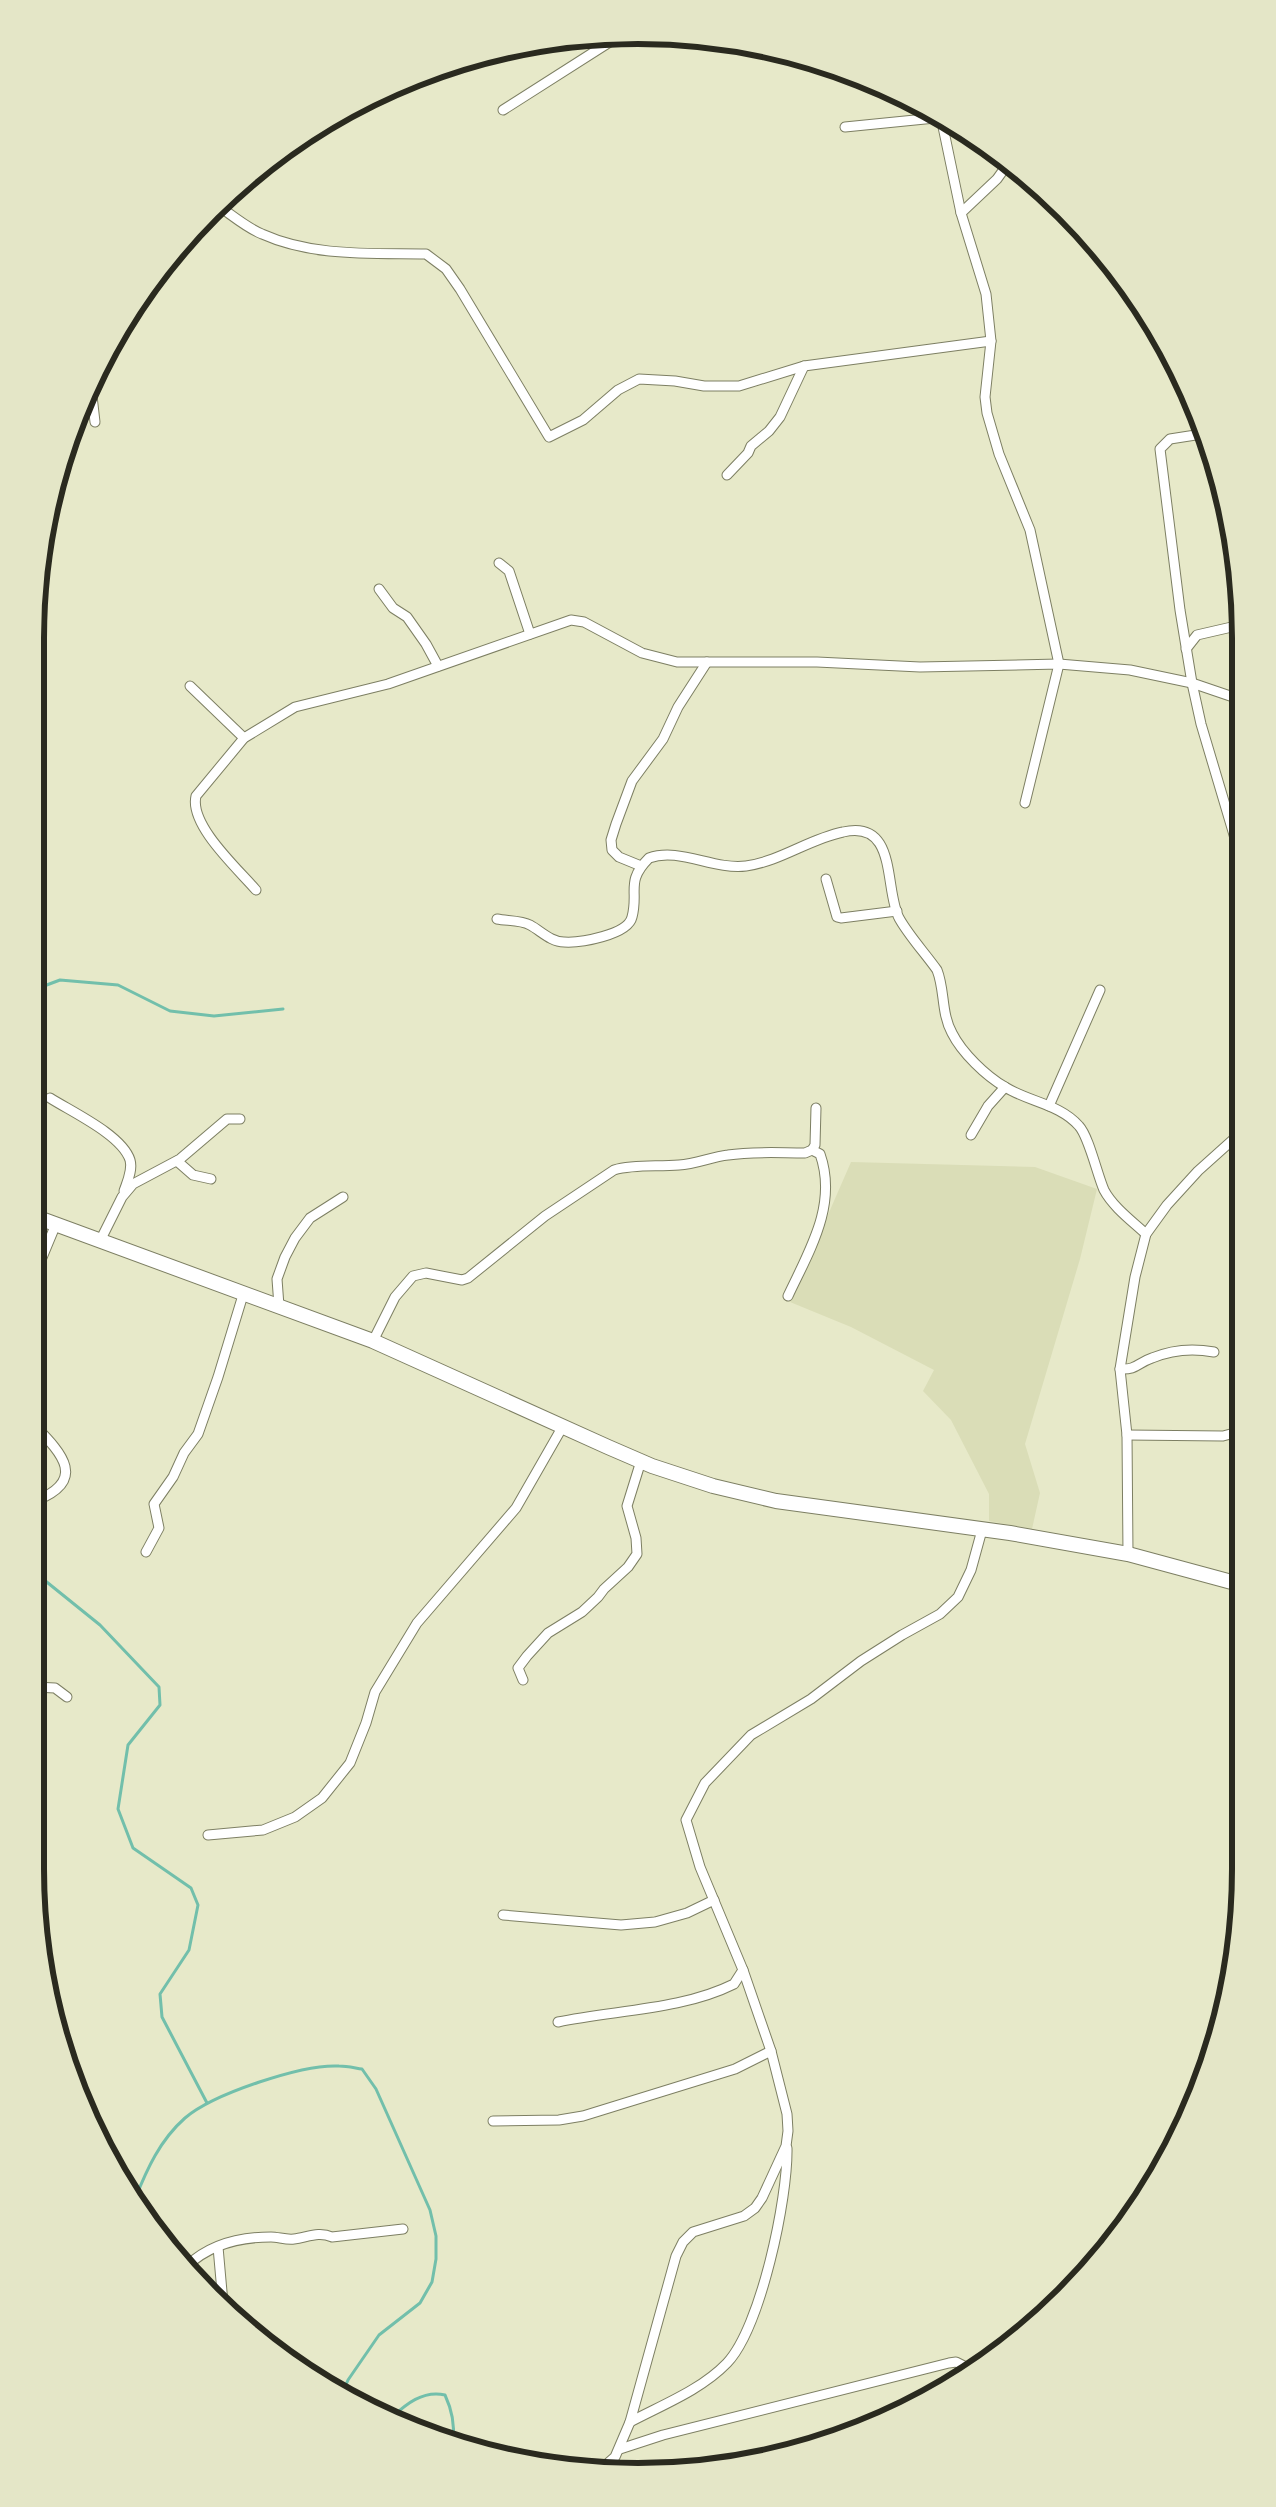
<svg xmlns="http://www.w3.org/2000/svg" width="1276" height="2507" viewBox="0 0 1276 2507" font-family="Inter,sans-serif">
<rect width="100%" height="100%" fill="#e7e9c9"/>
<polygon fill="#daddb7" points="851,1162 1035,1167 1097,1189 1080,1259 1025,1444 1040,1493 1032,1529 989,1521 989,1494 951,1420 923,1391 934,1370 851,1327 790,1302"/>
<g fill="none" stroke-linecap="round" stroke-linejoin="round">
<g stroke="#72bfab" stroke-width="3">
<polyline points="36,1000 44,986 60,980 118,985 170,1011 214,1016 283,1009"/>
<polyline points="35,1564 43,1579 100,1625 159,1687 160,1705 128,1745 118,1809 133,1848 191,1888 198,1905 189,1950 160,1994 162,2017 207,2103"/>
<path d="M135,2199c12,-30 25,-59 50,-81 28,-24 117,-54 154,-52 8,0 16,2 23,3l14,20 54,121 6,26v23l-4,23 -12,21 -41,32 -31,45 -6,14"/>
<path d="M391,2418c15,-14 32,-28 54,-23 7,15 10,28 8,45"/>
</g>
<defs>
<g id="minor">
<polyline points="503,110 616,38"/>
<polyline points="942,122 961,213"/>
<polyline points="845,127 935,118"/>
<polyline points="1007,165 997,179 961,213 986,294 991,341 985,397 987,413 999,454 1030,530 1059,664 1025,803"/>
<path d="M220,207c13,9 27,21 42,27 51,23 109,19 164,20l20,15 14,20 89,148 34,-17 35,-30 21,-11 36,2 29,5h35l65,-20 187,-25"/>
<polyline points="91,387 95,422"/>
<polyline points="1202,434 1170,439 1160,449 1180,610 1192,683 1201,724 1237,845"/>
<polyline points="727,475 748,453 751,446 769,431 780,417 804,366"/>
<polyline points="499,563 509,571 530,634"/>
<polyline points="379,589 393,608 407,617 426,644 438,666"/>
<polyline points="1186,649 1197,635 1236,626"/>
<polyline points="190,686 244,738"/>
<polyline points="641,866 619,857 612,850 611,840 616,824 632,781 663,739 678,707 707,662"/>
<polyline points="826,879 837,917 841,918 897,911"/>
<path d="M256,890c-18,-21 -67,-65 -60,-94l48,-58 51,-31 93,-23 183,-64 13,2 58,31 35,9h140l103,5 139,-3 71,6 62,13 44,15"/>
<path d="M497,919c10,2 24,1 33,6 11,6 21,17 34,17 16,1 64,-7 68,-25 7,-26 -7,-35 17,-59 30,-11 64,12 97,8 35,-5 63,-27 97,-34 55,-13 41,57 56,86 10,18 26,35 38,52 8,20 4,43 15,63 10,20 34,43 53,54 24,15 55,17 74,39 10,11 18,48 25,64 9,17 28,31 42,44"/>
<path d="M50,1098c22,14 72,37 80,62 3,10 -3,22 -6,31"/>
<polyline points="1049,1106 1100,990"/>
<polyline points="971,1135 988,1106 1005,1087"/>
<polyline points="177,1161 193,1175 211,1179"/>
<polyline points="100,1241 122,1197 133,1184 180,1159 227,1119 240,1119"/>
<polyline points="36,1272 56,1224"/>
<path d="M788,1296c21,-45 50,-91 32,-142l-8,-4"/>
<polyline points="279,1306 277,1279 285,1257 295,1238 310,1218 343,1197"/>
<path d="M373,1341l22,-44 18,-21 13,-3 36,7 6,-2 77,-62 69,-46c21,-6 43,-3 65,-5 17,-1 32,-8 49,-10 25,-4 51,-2 77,-2l7,-3 3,-5 1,-37"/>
<path d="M1120,1369c17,1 17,-6 32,-11 19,-8 41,-10 62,-6"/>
<polyline points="1127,1435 1223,1436 1238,1432"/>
<path d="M35,1501c52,-20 28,-47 0,-75"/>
<polyline points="146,1552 159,1528 154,1504 173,1477 184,1453 198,1434 218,1377 243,1295"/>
<polyline points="1128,1554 1127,1435 1120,1369 1135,1277 1146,1234 1167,1205 1198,1171 1237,1136"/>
<polyline points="523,1680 518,1668 527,1656 548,1633 582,1612 598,1597 604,1589 628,1567 637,1554 636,1538 627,1506 641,1461"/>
<polyline points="35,1687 55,1688 67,1697"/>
<polyline points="208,1835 263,1830 295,1817 322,1798 350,1763 366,1723 375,1692 417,1623 516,1508 563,1426"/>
<polyline points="503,1915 621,1925 655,1922 687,1913 714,1900"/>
<path d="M558,2022c57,-12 124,-12 176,-38l9,-14"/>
<polyline points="493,2121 559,2120 583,2116 735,2069 771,2051"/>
<polyline points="218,2247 223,2303"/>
<path d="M187,2266c22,-21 53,-29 84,-29 7,0 15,3 23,2 14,-2 25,-8 38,-2l71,-8"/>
<path d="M630,2422c32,-17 71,-32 97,-59 34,-36 61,-165 60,-215"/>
<polyline points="620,2449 663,2435 949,2363 956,2362 970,2369"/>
<polyline points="599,2471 615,2457 630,2422 676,2256 683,2242 693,2232 744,2216 755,2208 762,2198 786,2146 788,2131 787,2114 771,2051 743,1970 700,1867 686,1820 705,1783 751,1735 811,1699 861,1661 902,1635 940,1614 958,1597 971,1570 982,1530"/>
</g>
<polyline id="secondary" points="36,1217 373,1341 608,1447 652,1466 713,1486 776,1501 1010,1533 1128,1554 1239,1584"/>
</defs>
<use href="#minor" stroke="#7d7f63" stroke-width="11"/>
<use href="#secondary" stroke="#7d7f63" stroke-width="16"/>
<use href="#minor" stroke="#fff" stroke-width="9"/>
<use href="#secondary" stroke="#fff" stroke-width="14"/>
</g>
<path d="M0 0H1276V2507H0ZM638 44H638A594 594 0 0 1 1232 638V1869A594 594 0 0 1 638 2463H638A594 594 0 0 1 44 1869V638A594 594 0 0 1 638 44Z" fill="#e4e6c7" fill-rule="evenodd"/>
<path fill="none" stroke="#2a2a1f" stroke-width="6" d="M638 44H638A594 594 0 0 1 1232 638V1869A594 594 0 0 1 638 2463H638A594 594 0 0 1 44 1869V638A594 594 0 0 1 638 44Z"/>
</svg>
